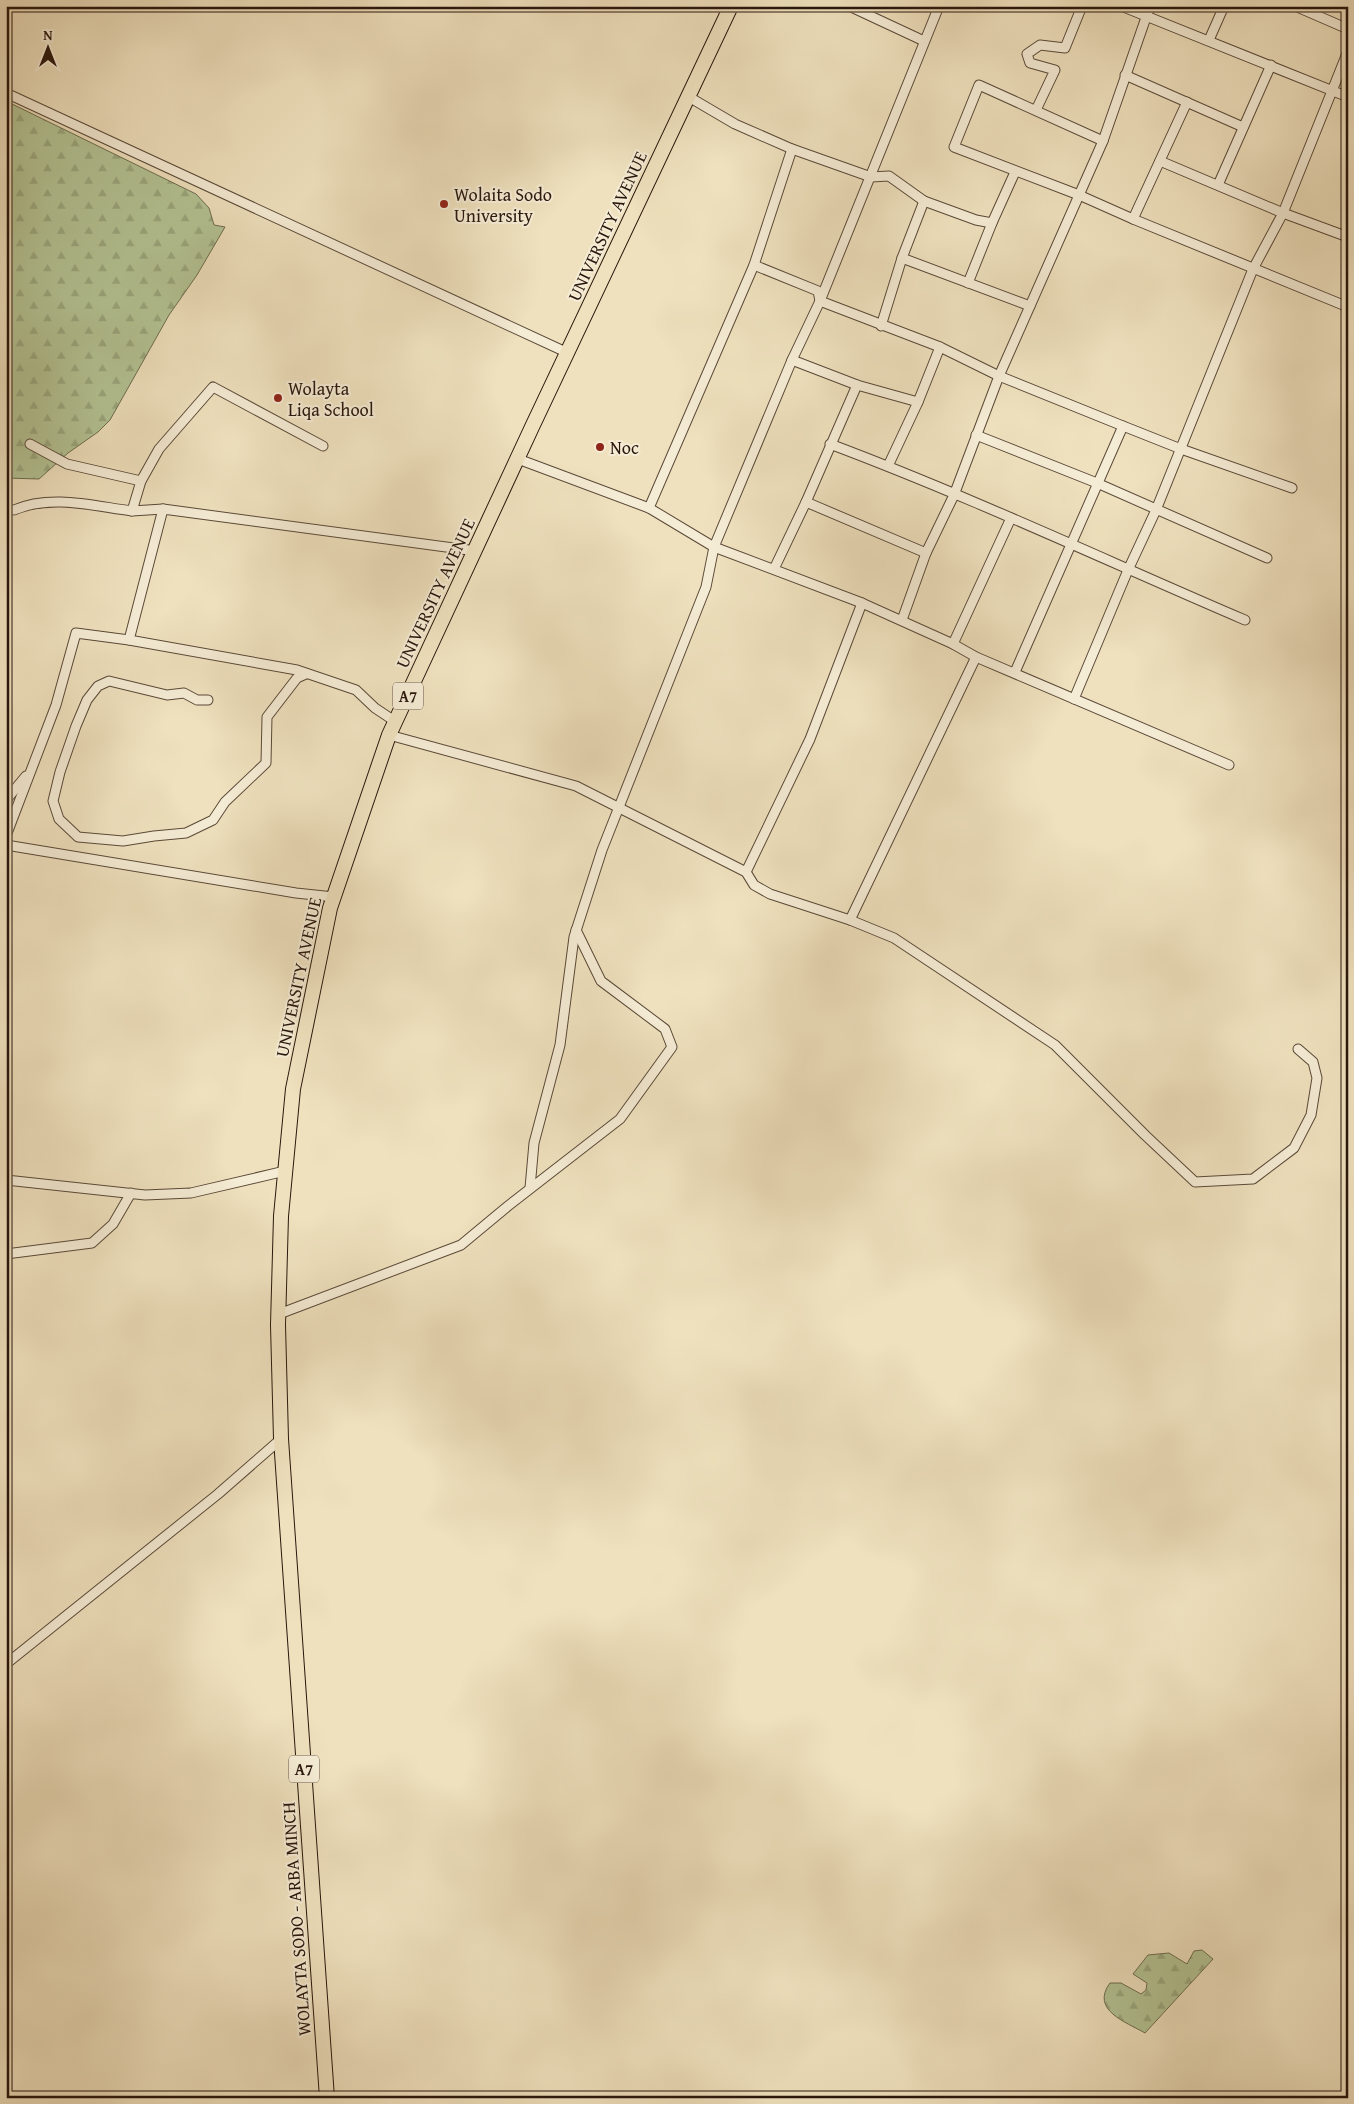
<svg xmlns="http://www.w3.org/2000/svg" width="1354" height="2104" viewBox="0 0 1354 2104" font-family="'Gentium Book Plus',serif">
<defs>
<pattern id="forest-firs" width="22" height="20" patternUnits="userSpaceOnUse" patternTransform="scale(1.25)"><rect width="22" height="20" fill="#b4c495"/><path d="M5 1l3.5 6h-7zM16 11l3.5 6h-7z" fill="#9ba87f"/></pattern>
</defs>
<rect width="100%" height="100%" fill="#efe1be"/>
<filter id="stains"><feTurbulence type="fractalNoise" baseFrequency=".004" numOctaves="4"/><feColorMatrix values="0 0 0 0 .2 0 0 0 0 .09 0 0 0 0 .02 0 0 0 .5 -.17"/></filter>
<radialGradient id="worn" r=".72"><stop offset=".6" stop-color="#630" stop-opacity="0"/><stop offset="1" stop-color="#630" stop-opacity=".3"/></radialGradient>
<g fill="url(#forest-firs)" stroke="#6e6d50">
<polygon points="6,101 196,194 209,208 214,225 225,227 197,275 169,315 110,420 98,432 68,453 39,479 6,478"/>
<path d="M1202,1950l11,9 -68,74c-19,-11 -55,-23 -35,-50h11l20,11 5,-4 1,-7 -14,-9 15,-19 21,-2 18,11 7,-13z"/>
</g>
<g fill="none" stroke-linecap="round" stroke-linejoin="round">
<defs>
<g id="minor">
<polyline points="849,6 924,41"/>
<polyline points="1121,6 1348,97"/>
<polyline points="1295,6 1348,29"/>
<polyline points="1209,40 1224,6"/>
<polyline points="1125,75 1243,127"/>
<polyline points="6,93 568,353"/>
<polyline points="689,97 735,124 792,149 871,177 889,176 924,201 976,220 992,223"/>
<polyline points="1036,110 1055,70 1030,63 1027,54 1040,45 1065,48 1082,6"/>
<polyline points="1103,141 979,85 954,147 1079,195 1133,219 1348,307"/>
<polyline points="1160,161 1283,213 1348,237"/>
<polyline points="1218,185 1271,65"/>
<polyline points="1133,219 1187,102"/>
<polyline points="902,258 1030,306"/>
<polyline points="754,265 818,291 820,301 940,347 999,376 1123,426 1181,449 1292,488"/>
<polyline points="968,283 992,223 1015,172"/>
<polyline points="881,326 902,258 924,201"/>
<polyline points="857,385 918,402"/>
<polyline points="976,435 1097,483 1267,558"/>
<polyline points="30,444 67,464 141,481 132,511 163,509"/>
<path d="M830,444c141,53 277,117 415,176"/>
<polyline points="518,459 649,508 714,547 862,603 953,644 976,657 1229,765"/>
<polyline points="888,466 918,402 940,347"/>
<polyline points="141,481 159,449 213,387 323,446"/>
<polyline points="806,502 926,553"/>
<polyline points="649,508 754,265 792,149"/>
<path d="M14,510c37,-16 79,-4 118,1"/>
<polyline points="774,569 806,502 857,385 792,360"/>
<polyline points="902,620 926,553 954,495 999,376 1103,141 1150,6"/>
<polyline points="129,640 163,509 476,551"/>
<polyline points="953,644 1011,518"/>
<polyline points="1015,672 1123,426"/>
<polyline points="1074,699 1128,570 1156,510 1253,269 1283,213 1348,51"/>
<polyline points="208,700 197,700 184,693 167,695 109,681 98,686 87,700 76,726 60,772 53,801 59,819 78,837 123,841 154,836 186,833 213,820 225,802 266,763 267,717 297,678 306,674"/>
<polyline points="389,735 576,786 746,872 754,885 770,894 850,920 894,938 1055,1045 1145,1135 1195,1182 1253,1179 1294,1148 1311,1115 1317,1078 1313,1062 1298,1049"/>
<polyline points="6,800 26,776"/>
<polyline points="6,836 56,705 76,633 129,640 297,670 356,690 375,708 396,722"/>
<polyline points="6,845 296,893 334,897"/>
<polyline points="746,872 810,739 862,603"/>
<polyline points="850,920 976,657"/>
<polyline points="6,1180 145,1195 191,1193 285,1171"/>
<polyline points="530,1188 534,1143 560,1045 574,937 602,850 706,587 714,547 792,360 820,301 939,6"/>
<polyline points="6,1254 92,1243 113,1224 131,1193"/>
<polyline points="279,1314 461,1245 508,1206 620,1119 672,1047 665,1029 601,981 576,930"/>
<polyline points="6,1664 218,1494 281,1439"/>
</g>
<polyline id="highway" points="327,2098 281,1439 278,1325 281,1216 293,1089 330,908 389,735 532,427 731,6"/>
</defs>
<use href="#minor" stroke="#5a4938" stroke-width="11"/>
<use href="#highway" stroke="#29160c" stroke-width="16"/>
<use href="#minor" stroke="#f5ecd5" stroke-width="9"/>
<use href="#highway" stroke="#efe1be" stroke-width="14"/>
</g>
<g fill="#8f2418" stroke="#f5ecd5" stroke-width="2">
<circle cx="444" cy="204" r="5"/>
<circle cx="278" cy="398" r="5"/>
<circle cx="600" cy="447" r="5"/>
</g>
<g text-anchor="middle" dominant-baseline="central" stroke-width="4" stroke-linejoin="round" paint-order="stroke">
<g fill="#f5ecd5" stroke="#665648" stroke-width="1">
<rect x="393" y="682.5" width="30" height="27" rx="4"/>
<rect x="289" y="1755.5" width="30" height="27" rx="4"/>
</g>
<g font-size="16" font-weight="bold" fill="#29160c">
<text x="408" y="696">A7</text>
<text x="304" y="1769">A7</text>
</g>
<g font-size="18" fill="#29160c" stroke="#f5ecd5" text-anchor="start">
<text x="454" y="194">Wolaita Sodo<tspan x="454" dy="21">University</tspan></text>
<text x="288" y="388">Wolayta<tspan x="288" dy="21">Liqa School</tspan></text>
<text x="610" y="447">Noc</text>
</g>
<g font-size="18" fill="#29160c" stroke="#f5ecd5">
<text transform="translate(607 226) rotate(-65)">UNIVERSITY AVENUE</text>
<text transform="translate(435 593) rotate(-65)">UNIVERSITY AVENUE</text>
<text transform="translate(298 977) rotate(-78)">UNIVERSITY AVENUE</text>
<text transform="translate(296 1919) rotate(-94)">WOLAYTA SODO - ARBA MINCH</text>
</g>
</g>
<rect width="1354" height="2104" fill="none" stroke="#efe1be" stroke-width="25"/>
<rect x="8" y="8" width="1339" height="2089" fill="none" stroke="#29160c" stroke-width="2.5"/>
<rect x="12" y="12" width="1329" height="2079" fill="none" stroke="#29160c"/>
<g transform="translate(48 48)" stroke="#f5ecd5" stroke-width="4" paint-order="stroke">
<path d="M0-4L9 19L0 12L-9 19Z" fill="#29160c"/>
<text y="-8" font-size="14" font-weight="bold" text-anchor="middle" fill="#29160c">N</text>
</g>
<rect width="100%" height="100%" filter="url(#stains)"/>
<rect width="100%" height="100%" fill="url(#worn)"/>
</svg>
